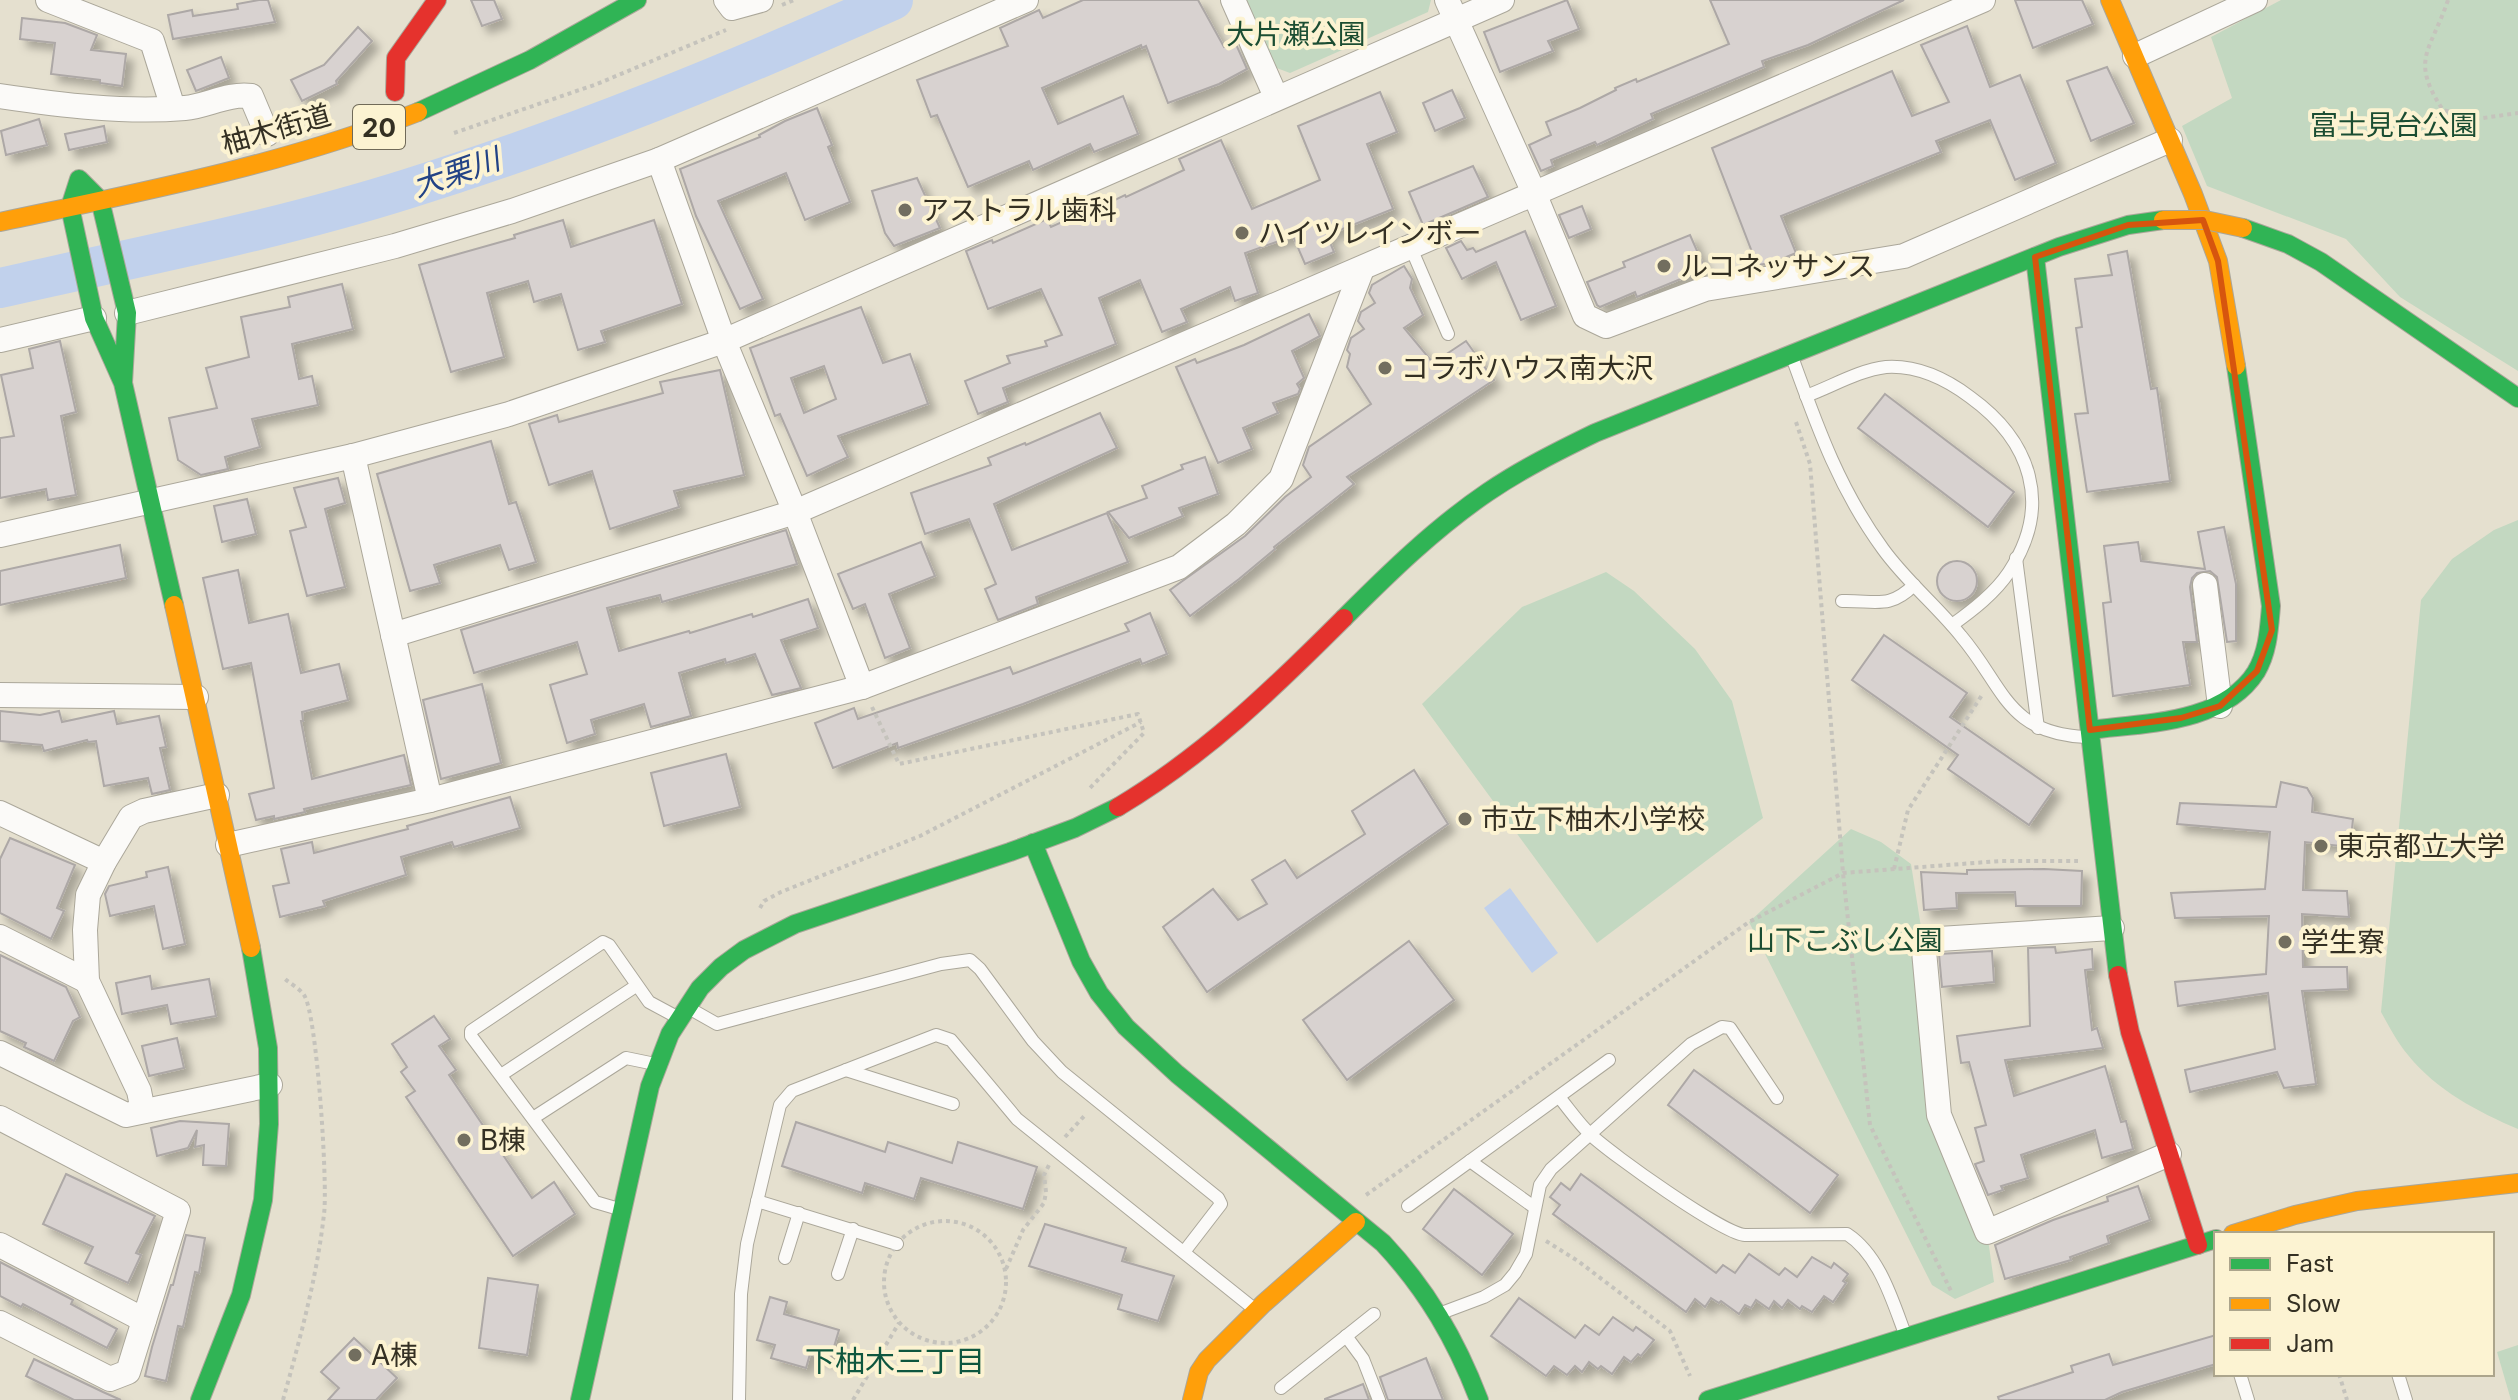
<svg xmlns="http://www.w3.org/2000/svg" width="2518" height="1400" viewBox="0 0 2518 1400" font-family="Inter,'Noto Sans JP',sans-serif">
<defs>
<filter id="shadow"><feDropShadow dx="7" dy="7" stdDeviation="4" flood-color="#0004"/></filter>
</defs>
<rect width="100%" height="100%" fill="#e5e0cf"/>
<g fill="#c3d8c1">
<polygon points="1244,0 1431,0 1428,12 1290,73 1274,67"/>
<polygon points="2281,0 2518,0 2518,371 2400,297 2346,239 2207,186 2182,126 2232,98 2211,37"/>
<path d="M2518,520v609c-40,-17 -82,-39 -110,-74 -11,-13 -19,-29 -27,-43l40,-412 31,-41 42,-29z"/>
<polygon points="1606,572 1634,591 1695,649 1732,701 1763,818 1597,943 1422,704 1522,607"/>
<polygon points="1851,829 1881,842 1911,864 1923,940 1939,1115 1987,1232 1994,1282 1955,1299 1932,1285 1749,922"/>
<polygon points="2518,1345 2518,1400 2511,1400 2497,1352"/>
</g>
<polygon fill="#c1d1ec" points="1510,888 1558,953 1532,973 1484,908"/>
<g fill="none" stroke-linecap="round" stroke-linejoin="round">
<path stroke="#c1d1ec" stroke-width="40" d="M0,288c136,-31 274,-57 407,-99 167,-52 327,-118 486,-189"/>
</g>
<g fill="#d8d2d0" stroke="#ada8a6" stroke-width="2" fill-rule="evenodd" filter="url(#shadow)">
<polygon points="259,0 268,0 275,22 173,39 168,15 192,10 193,16 238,9 237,4"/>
<polygon points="471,0 494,0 502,19 482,26"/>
<polygon points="1083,0 1198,0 1224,47 1235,42 1247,69 1219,84 1168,103 1146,46 1142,48 1141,45 1042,88 1058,124 1123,96 1138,134 1094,152 1090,144 1033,170 1029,161 968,187 937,115 931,117 917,80 1008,46 1000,28 1039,10 1043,18"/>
<polygon points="1567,0 1579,29 1548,41 1553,51 1500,72 1484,32"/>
<polygon points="1710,0 1904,0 1808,45 1762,61 1764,67 1651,114 1653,119 1597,145 1595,142 1551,160 1553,166 1541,171 1529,145 1551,135 1546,122 1580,108 1616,90 1615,88 1636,79 1637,82 1729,44"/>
<polygon points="2015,0 2082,0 2093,24 2033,48"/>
<polygon points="22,18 65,23 97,35 91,50 126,54 122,86 100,83 100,80 51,74 55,43 20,39"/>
<polygon points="1967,26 1990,87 2020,75 2056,163 2015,180 1990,120 1936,141 1941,152 1781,216 1796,253 1772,263 1757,265 1712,148 1892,71 1912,116 1949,102 1921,45"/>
<polygon points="358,27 372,41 336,81 337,84 302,101 291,80 324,65"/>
<polygon points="221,57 229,78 196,91 187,70"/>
<polygon points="2107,67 2134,123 2091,141 2067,81"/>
<polygon points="1452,90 1465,118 1435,131 1423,103"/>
<polygon points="1380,92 1397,132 1367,144 1393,209 1327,235 1334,252 1305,264 1293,236 1245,253 1258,293 1235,301 1230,287 1181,309 1187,322 1162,332 1140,280 1099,298 1116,344 1003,388 1008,402 978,414 965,381 1010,363 1007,356 1047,346 1045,341 1062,335 1041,289 988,309 966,251 992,240 993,243 1047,219 1051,227 1089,210 1090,212 1125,195 1126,197 1184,170 1179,159 1221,140 1252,209 1278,198 1320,180 1298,126"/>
<polygon points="817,108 832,145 828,147 850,202 805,220 786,173 718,201 763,299 740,309 696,216 680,169 760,137 759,135 785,121"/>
<polygon points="39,119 47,145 6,155 1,131"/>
<polygon points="104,126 107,142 69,150 65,134"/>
<polygon points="1473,166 1488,197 1423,225 1409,192"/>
<polygon points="917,178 940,228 894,246 885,233 872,191"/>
<polygon points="1582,206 1591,229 1569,238 1559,215"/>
<polygon points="563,220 571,247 654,220 682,304 601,331 605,342 578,350 561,294 534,302 528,281 487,293 504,357 451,372 419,265 515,238 514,235"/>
<polygon points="1525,231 1556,306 1521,320 1496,262 1462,279 1446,248 1461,241 1467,250 1473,248 1476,252"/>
<polygon points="1690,235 1705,269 1637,297 1635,292 1600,307 1597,305 1587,282 1625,267 1623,262"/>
<polygon points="2127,251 2151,389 2157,388 2170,481 2087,492 2075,414 2088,413 2076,328 2082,327 2075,279 2112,275 2108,255"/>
<polygon points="1404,266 1412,279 1410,288 1423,315 1404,328 1433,363 1466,341 1494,380 1347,477 1354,484 1274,547 1275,549 1239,579 1190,616 1170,590 1245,536 1285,497 1311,477 1303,465 1309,447 1371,404 1347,367 1350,354 1347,350 1351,338 1364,329 1358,321 1361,312 1375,303 1369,293 1372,285"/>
<polygon points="342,284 353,329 292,344 299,379 312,376 318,405 252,419 260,447 225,457 228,469 201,475 178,460 169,418 217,408 206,368 249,357 241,317 290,307 288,297"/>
<path d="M861,307l22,56 27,-9 18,50 -90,32 10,21 -41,19 -27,-62 -5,2 -25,-68zM824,366l12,33 -32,14 -13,-35z"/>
<polygon points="1309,314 1320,336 1292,351 1304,378 1297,384 1300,389 1298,394 1273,403 1278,413 1243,428 1252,449 1218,463 1176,367 1195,359 1197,363 1244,345"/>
<polygon points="60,341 76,412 61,416 76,495 48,500 46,489 0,498 0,438 14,436 1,375 33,368 29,349"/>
<polygon points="720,370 744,475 674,491 679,507 610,529 592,471 549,485 529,424 557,415 559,422 663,393 660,382"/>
<polygon points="1885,394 2014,492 1988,527 1858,428"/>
<polygon points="1100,413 1117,448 994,504 1012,550 1107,513 1128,562 1036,597 1038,604 998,620 985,589 996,584 969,519 925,534 911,493 991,465 988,458 1025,443 1026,445"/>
<polygon points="491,441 509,504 516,502 536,562 509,570 500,545 434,565 440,583 410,591 377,474"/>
<polygon points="1205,457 1218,494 1179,508 1183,516 1129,538 1108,512 1147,498 1142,486 1183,469 1181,465"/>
<polygon points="338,478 345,503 325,509 345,587 307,596 290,531 306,527 294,488"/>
<polygon points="247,499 256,534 222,542 214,506"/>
<polygon points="2224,527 2236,584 2236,641 2227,642 2217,577 2210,571 2197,573 2192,578 2190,587 2197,642 2183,642 2190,685 2113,696 2103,603 2111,602 2104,546 2138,542 2141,561 2205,569 2198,532"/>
<polygon points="786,530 797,564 662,602 660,595 607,608 619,651 689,631 690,633 752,614 753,617 808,599 818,628 781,640 801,688 772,695 755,654 726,663 725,659 679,673 691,716 651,727 644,704 591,720 595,734 567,743 550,685 587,674 577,642 474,673 461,630"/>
<polygon points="921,542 935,576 889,594 910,648 885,658 865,604 853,609 838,574"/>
<polygon points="120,545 126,578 0,605 0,571"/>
<circle cx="1957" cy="581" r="20"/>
<polygon points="238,570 249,623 288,614 301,673 339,664 348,700 302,712 303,721 301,721 312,779 404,755 411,785 304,809 305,812 274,819 274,816 256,820 249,794 274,788 251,663 223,669 203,578"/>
<polygon points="1150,613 1167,654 1142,664 1140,659 1023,704 898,748 897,743 833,768 815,723 854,708 858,719 1010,667 1013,674 1129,631 1125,624"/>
<polygon points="1884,635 1967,693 1950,717 2054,789 2029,825 1948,769 1958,755 1852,680"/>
<polygon points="482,684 501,763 441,779 423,700"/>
<polygon points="0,711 40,715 59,711 62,722 114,711 117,724 159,716 166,747 160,748 170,790 152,794 148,778 104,786 96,741 88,742 87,740 44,751 42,745 0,741"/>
<polygon points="726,754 740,807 664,826 651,773"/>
<polygon points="1414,770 1448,824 1207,992 1163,927 1213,889 1238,920 1267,904 1252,880 1285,860 1297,878 1365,834 1352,811"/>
<polygon points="2281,782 2307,788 2313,798 2312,812 2353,819 2350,847 2305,842 2303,890 2347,891 2349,917 2302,914 2303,967 2347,967 2348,989 2302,991 2316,1084 2284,1088 2277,1072 2190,1092 2185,1070 2275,1049 2268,993 2178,1006 2175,982 2266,974 2269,916 2175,918 2171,893 2265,889 2270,832 2177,824 2180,803 2276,807"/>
<polygon points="510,797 520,828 454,847 452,842 401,857 406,875 323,901 325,906 280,917 273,886 289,883 281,849 312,842 314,853 408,829 407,826"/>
<polygon points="10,838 75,865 57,908 64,911 51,939 0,913 0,859"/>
<polygon points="168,867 185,944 163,949 154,906 110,916 105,894 109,886 147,877 146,872"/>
<polygon points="2044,869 2082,871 2081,906 2016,906 2015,892 1956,893 1957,908 1924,910 1921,872 1967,874 1967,870"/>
<polygon points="1409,941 1454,1000 1347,1080 1303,1020"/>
<polygon points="2055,947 2056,953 2092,949 2093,969 2085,970 2092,1030 2097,1028 2103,1048 2005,1060 2014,1096 2105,1066 2121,1122 2126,1121 2133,1149 2102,1158 2095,1130 2021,1155 2028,1178 2001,1186 2003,1190 1988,1195 1975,1164 1984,1161 1975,1128 1986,1125 1969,1062 1961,1063 1957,1036 2030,1026 2028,948"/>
<polygon points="1992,951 1994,982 1942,987 1939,954"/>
<polygon points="0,955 66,987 80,1017 73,1021 54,1061 24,1047 26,1043 0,1031"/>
<polygon points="150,976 152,989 209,979 216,1016 171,1024 167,1005 122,1014 116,983"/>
<polygon points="434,1016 450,1039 439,1046 456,1070 449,1075 532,1198 554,1182 575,1214 513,1256 406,1097 415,1091 401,1072 407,1067 392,1044"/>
<polygon points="177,1038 184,1068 149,1076 142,1046"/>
<polygon points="1694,1070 1838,1175 1810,1213 1668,1105"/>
<polygon points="180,1121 229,1124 226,1166 203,1165 204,1145 195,1147 197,1130 188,1148 157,1156 151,1128"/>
<polygon points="796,1122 885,1152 888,1142 952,1163 958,1142 1037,1167 1023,1209 921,1178 914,1199 865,1183 862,1193 782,1166"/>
<polygon points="66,1174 155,1216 136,1253 141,1255 128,1283 85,1263 93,1247 43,1224"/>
<polygon points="1581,1174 1716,1273 1723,1265 1735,1273 1749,1254 1779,1275 1785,1268 1797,1277 1812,1257 1831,1268 1834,1263 1848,1274 1843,1281 1846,1283 1833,1302 1824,1296 1812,1312 1802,1306 1800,1309 1788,1300 1782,1308 1774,1301 1769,1309 1756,1300 1751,1308 1745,1305 1739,1314 1721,1301 1719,1303 1711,1298 1705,1307 1695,1299 1686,1312 1553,1214 1560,1205 1550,1197 1561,1183 1570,1190"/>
<polygon points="2138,1186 2150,1220 2107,1236 2109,1243 2070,1257 2071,1260 2005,1279 1995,1245 2053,1220 2108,1201 2107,1197"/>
<polygon points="1454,1189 1513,1234 1482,1275 1423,1229"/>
<polygon points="1045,1224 1126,1248 1122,1261 1174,1276 1158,1321 1118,1309 1122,1295 1029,1266"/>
<polygon points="186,1235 205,1238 199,1273 195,1272 183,1327 178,1326 166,1381 145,1376 152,1347 171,1285 173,1285"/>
<polygon points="0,1262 73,1300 71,1304 117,1329 107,1348 23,1304 21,1307 0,1296"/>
<polygon points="488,1278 538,1285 527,1355 479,1348"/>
<polygon points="770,1297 787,1302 784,1314 839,1330 830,1360 810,1354 806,1368 771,1358 775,1345 757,1340"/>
<polygon points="1519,1298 1575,1338 1585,1325 1599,1335 1613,1317 1633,1331 1636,1327 1654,1340 1641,1356 1638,1354 1631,1362 1624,1357 1612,1374 1601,1366 1598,1369 1589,1362 1582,1372 1575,1366 1567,1375 1554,1366 1546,1376 1491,1336"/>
<polygon points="2216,1335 2216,1364 2122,1392 2105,1400 1999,1400 1998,1397 2073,1372 2071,1366 2109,1354 2113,1365"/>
<polygon points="354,1338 397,1378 376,1400 328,1400 339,1388 321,1372"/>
<polygon points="1426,1358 1443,1400 1388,1400 1380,1377"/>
<polygon points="34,1359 103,1392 121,1400 74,1400 26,1376"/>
<polygon points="1363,1384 1369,1400 1325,1400 1325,1399"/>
</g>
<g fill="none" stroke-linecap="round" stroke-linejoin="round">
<defs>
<g id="lane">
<polyline points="1411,248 1448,334"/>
<path d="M1792,357c25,69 47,132 91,192 23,32 54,57 78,87 44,52 45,97 125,101"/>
<path d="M1806,396c25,-9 53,-26 80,-29 32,-2 60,12 84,30 61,44 83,108 39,175 -14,21 -36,38 -57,53"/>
<polyline points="2016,558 2038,728"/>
<path d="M1842,601c33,-1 47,9 72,-16"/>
<polyline points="687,1007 717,1024 941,964 970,960 980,969 1033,1041 1062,1072 1218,1198 1221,1204 1184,1252"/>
<polyline points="846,1070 953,1104"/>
<polyline points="501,1075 636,986"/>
<path d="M1559,1097c10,12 20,27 32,38 20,19 132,99 154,100l102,-1c32,21 45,65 58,100"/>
<polyline points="533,1118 626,1058 655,1064"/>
<polyline points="1470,1161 1534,1207"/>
<polyline points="757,1201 897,1244"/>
<polyline points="1408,1206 1609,1060"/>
<polyline points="619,1209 595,1202 471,1036 471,1031 603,942 609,945 649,1002 675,1016"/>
<polyline points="785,1258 799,1213"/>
<polyline points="838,1274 853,1229"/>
<polyline points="1444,1312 1484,1297 1505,1285 1515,1273 1526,1254 1540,1185 1551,1169 1691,1044 1722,1027 1730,1028 1777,1098"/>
<polyline points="1346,1336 1363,1359 1379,1400"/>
<polyline points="2240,1374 2248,1400"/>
<polyline points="2398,1374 2406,1400"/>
<polyline points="1281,1388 1374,1314"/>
<polyline points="739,1400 741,1294 747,1244 780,1105 792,1091 936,1035 951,1040 1017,1119 1253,1308"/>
</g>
<g id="street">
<polyline points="48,0 152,41 173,108"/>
<polyline points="726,0 732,8 761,0"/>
<polyline points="1233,0 1276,97"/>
<polyline points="1447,0 1534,193 1585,316 1606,326 1705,289 1904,256 2170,140"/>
<polyline points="2135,56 2255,0"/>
<path d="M0,96c61,9 123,17 185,12 22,-2 43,-15 66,-12l16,38"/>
<polyline points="659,160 724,341 795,512 862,687"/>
<polyline points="127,313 395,246 512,211 659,160 1026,0"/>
<polyline points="0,340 94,318"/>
<polyline points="353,456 430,800"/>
<polyline points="0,535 353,456 509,414 724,341 1502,0"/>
<polyline points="2205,585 2220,706"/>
<polyline points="393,635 795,512 1983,0"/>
<polyline points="0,695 196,697"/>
<polyline points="0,813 104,862"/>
<polyline points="228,845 430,800 862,687 1179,567 1236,524 1281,479 1362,269"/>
<polyline points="2112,928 1923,940 1939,1115 1987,1232 2169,1154"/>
<polyline points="0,937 87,981"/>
<polyline points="0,1053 126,1115 270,1085"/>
<polyline points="143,1111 139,1091 87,981 85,930 88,895 104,862 131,817 144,811 217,795"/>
<polyline points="0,1118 178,1211 128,1372 110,1379 0,1323"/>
<polyline points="0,1245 144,1320"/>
</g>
<g id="fast">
<polyline points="418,112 530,60 637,0"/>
<polyline points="2243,228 2288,244 2321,262 2518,398"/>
<polyline points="2035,257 2118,975"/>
<polyline points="123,383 127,313 100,200 79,179 70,207 94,318 123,383 174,605"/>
<path d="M1344,618c45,-45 91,-90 144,-126 34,-23 70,-41 107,-59l464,-186 69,-22 35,-5"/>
<path d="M2090,730c53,-7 133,-6 166,-58 12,-20 13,-43 15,-66l-35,-240"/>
<path d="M1033,843l48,118 18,32 27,34 51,47 206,169c44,47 73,97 96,157"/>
<polyline points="200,1400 241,1295 263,1200 269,1124 268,1048 251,948"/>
<polyline points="580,1400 650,1086 670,1034 700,988 721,967 744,950 795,924 1010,852 1075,828 1118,807"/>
<polyline points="1708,1400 2216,1239"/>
</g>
<g id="slow">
<polyline points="2110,0 2193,194 2218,261 2236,366"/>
<path d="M0,222c141,-30 283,-57 418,-110"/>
<polyline points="174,605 251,948"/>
<polyline points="2233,1234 2295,1215 2357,1201 2518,1183"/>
<polyline points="1192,1400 1199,1372 1207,1360 1263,1304 1356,1222"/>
</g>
<g id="jam">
<polyline points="395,92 396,58 437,0"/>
<path d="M1118,807c87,-52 155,-118 226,-189"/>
<polyline points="2118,975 2130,1032 2198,1245"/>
</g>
</defs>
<use href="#lane" stroke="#aba79a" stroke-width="14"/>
<use href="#street" stroke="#aba79a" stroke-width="26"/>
<use href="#fast" stroke="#aba79a" stroke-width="20"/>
<use href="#slow" stroke="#aba79a" stroke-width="20"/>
<use href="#jam" stroke="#aba79a" stroke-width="20"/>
<g stroke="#c5c3bc" stroke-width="4" stroke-dasharray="4 4" stroke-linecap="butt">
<path d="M2448,0c-17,51 -39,59 -5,110l33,9 42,-6"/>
<polyline points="782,5 794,0"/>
<polyline points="454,133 597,84 726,30"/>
<polyline points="1796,422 1810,464 1843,873 1870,1125 1952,1293"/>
<polyline points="872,707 899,764 1138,714 1144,733 1088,790"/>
<polyline points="1894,869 1908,810 1982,695"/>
<polyline points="760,908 764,901 781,892 920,836 1141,722"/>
<polyline points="1065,1137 1086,1114"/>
<polyline points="1366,1195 1749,922 1843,873 2000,861 2078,861"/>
<circle cx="945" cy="1282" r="61"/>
<polyline points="1546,1241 1578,1261 1670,1331 1690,1376"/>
<polyline points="1006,1269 1023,1230 1044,1203 1046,1192 1044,1175 1050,1163"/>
<polyline points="2339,1374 2347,1400"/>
<path d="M283,1400c17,-61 34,-123 41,-186 4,-28 -7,-201 -20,-219 -4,-6 -13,-11 -19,-16"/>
<polyline points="853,1400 899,1323"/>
</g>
<use href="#lane" stroke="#fbfaf8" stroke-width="12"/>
<use href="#street" stroke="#fbfaf8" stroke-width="24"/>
<use href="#fast" stroke="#30b455" stroke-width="18"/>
<use href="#slow" stroke="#ff9f0a" stroke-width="18"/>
<use href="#jam" stroke="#e5322d" stroke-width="18"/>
<defs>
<polyline id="slow-bridge" points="2163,220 2205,220 2243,228"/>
</defs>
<use href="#slow-bridge" stroke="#aba79a" stroke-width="20" stroke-linecap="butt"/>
<use href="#slow-bridge" stroke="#ff9f0a" stroke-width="18"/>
</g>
<path fill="none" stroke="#d6550e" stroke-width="6" stroke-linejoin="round" d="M2203,220l15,41 54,369 -15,41 -37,35 -39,12 -91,12 -55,-473 93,-32z"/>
<g fill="#726e5f" stroke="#fcf3d2" stroke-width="3">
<circle cx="905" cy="210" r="8"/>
<circle cx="1242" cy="233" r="8"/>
<circle cx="1664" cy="266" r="8"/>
<circle cx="1385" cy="368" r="8"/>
<circle cx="1465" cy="819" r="8"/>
<circle cx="2321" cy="846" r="8"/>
<circle cx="2285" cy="942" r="8"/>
<circle cx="464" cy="1140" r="8"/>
<circle cx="355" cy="1355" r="8"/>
</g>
<g text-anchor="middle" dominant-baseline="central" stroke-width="8" stroke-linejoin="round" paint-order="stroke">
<rect fill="#fcf3d2" stroke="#706a58" stroke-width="2" x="353" y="105" width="52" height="44" rx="6"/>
<g font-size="26" font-weight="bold" fill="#343023">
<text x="379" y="127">20</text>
</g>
<g font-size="28" fill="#1b4d32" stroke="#fcf3d2">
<text x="1296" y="34">大片瀬公園</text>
<text x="2394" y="125">富士見台公園</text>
<text x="1845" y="940">山下こぶし公園</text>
</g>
<g font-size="28" fill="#343023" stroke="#fcf3d2">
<text transform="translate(276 129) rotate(-16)">柚木街道</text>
</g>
<g font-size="28" fill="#343023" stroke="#fcf3d2" text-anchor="start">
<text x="921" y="210">アストラル歯科</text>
<text x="1258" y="233">ハイツレインボー</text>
<text x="1680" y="266">ルコネッサンス</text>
<text x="1401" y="368">コラボハウス南大沢</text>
<text x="1481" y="819">市立下柚木小学校</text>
<text x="2337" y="846">東京都立大学</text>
<text x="2301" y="942">学生寮</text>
<text x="480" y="1140">B棟</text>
<text x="371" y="1355">A棟</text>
</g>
<g font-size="30" font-style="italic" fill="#234386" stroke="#fcf3d2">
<text transform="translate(456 172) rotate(-19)">大栗川</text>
</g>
<g font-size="30" fill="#0e573f" stroke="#fcf3d2">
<text x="895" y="1361">下柚木三丁目</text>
</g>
</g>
<rect x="2214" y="1232" width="280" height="144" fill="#fcf3d2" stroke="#aca58c" stroke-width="2"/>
<rect x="2230" y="1258" width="40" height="12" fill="#30b455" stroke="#aca58c" stroke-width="2"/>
<text x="2286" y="1272" font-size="24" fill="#343023">Fast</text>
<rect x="2230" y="1298" width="40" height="12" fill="#ff9f0a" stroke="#aca58c" stroke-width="2"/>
<text x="2286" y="1312" font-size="24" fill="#343023">Slow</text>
<rect x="2230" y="1338" width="40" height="12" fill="#e5322d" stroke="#aca58c" stroke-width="2"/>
<text x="2286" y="1352" font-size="24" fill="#343023">Jam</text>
</svg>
